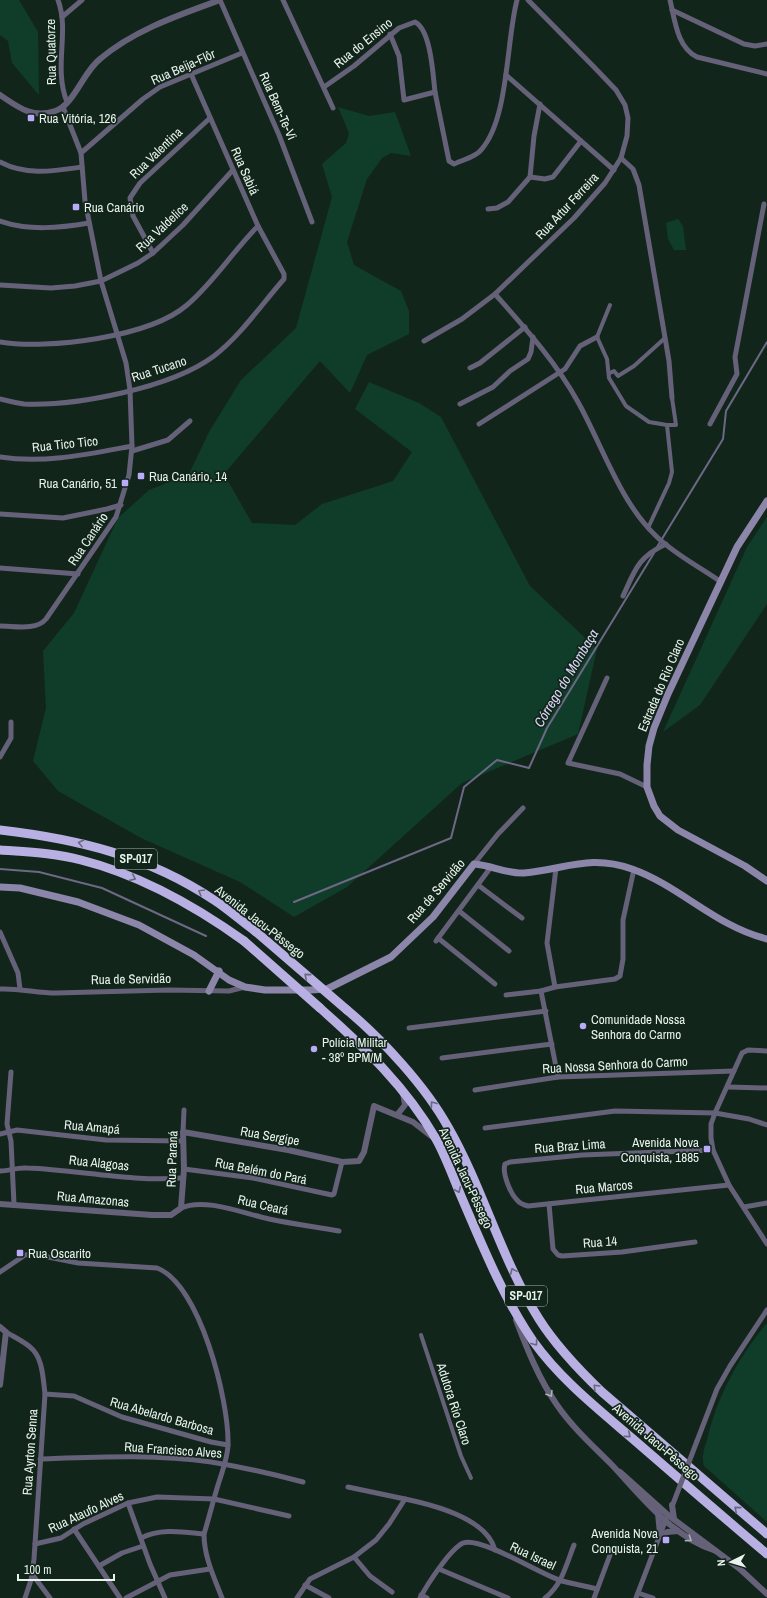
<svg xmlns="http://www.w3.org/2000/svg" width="767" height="1598" viewBox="0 0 767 1598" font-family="'Archivo Narrow',sans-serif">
<rect width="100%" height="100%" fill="#12251b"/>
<g fill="#103d29">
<polygon points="0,0 19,0 38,32 39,95 12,63 8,41 0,35"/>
<polygon points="338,107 369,116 395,112 411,156 391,153 382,158 367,179 347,242 354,265 401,291 409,311 409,334 367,355 350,393 320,361 224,474 252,523 295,525 322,504 393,481 412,452 355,409 369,382 419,403 441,417 530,586 597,649 578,734 462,783 347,887 294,917 240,882 141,838 58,791 33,761 46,708 43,651 74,613 118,518 149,490 189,474 209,432 241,380 296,328 332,197 322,164 346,143 349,133"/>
<polygon points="678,219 683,226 686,250 674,250 668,239 666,223"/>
<polygon points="767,517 767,604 700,705 663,732 747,547"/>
<path d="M766,1324l1,1v197l-63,-56c-3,-10 1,-19 4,-30 10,-41 31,-79 58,-112z"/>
</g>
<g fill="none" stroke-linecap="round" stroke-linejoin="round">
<g stroke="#6c6886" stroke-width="2">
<polyline points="657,547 723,439 726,411 767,342"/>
<polyline points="0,869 39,872 102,888 206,936"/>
<polyline points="294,902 451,838 464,787 497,760 529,768 547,728 654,553"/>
</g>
<g stroke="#656178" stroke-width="4">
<polyline points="610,305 597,337 607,359 609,378 626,406 649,422 667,425 672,472 669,483 648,528"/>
<polyline points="610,373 614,371 618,376 634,366 665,338"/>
<polyline points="667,425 676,425 672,398"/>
<polyline points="421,1335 461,1456 471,1478"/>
</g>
<g stroke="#656178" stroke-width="5">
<path d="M58,0c12,32 -5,67 9,102"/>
<polyline points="220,0 279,135 312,222"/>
<polyline points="283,0 333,108"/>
<path d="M670,0c5,21 7,47 27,57l70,17"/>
<polyline points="672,10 744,44 755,46 767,44"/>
<polyline points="62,17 82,0"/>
<path d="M390,34l9,22 5,44 31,-8 14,69 5,3c8,-4 22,-7 27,-14 28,-31 25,-109 36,-150"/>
<polyline points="506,75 614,170"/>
<path d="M324,87l30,-21 45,-38 16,-6c16,8 18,53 20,70"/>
<polyline points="81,153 143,99 160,87 242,53"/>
<polyline points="621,158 633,169 639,185 669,361 672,398"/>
<path d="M0,162c26,14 54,9 82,5"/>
<polyline points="530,177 545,179 553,177 581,141"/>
<polyline points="488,209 497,208 508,202 530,177 534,136 540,104"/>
<path d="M0,221c29,10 60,7 89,2"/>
<polyline points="153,253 133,216 130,198 140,183 210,118"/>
<polyline points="0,285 51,288 75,286 101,281 138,263 153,253 183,225 232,171"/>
<path d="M495,294c30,34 61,68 83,108 24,43 42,100 78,134 18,18 44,31 65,46"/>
<polyline points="424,341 462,319 495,294 574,218 605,183 621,158 627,136 628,118 625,105 616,90 594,67 528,0"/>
<path d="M0,342c48,8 150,-5 187,-37 27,-23 46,-54 71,-79"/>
<polyline points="470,368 480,363 525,327"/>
<path d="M0,399c8,2 16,4 24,5 53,2 147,-16 190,-48 27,-21 47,-51 70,-77v-5l-26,-48 -67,-152"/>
<polyline points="460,404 493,387 510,371 528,359 531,352 533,337"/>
<polyline points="479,424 565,369 580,346 597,337"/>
<polyline points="710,424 737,374 735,357 764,204"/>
<polyline points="132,451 168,440 190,421"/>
<path d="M0,457c44,7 89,-3 132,-11"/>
<polyline points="0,514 63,518 107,509 121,505"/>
<polyline points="0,568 78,574"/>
<path d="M623,596c12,-26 15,-39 43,-52"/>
<path d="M0,626c14,0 36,5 46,-7l70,-102 13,-42 3,-29 -2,-56 -4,-27 -25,-82 -16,-80 -4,-48 -18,-46"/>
<polyline points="607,678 568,763 620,774 647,787"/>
<polyline points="0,757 11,738 11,722"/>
<polyline points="474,864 498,834 523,808"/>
<polyline points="478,885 522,918"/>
<polyline points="459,911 509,951"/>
<polyline points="0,932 18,973 20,989"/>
<polyline points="438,938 495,984"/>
<polyline points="436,941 491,867"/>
<polyline points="555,987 547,943 556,868"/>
<path d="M0,989c19,-1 37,4 56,4l112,-3 61,1 16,-4"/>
<polyline points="506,995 541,991"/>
<polyline points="409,1028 546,1011"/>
<polyline points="767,1051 748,1050 742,1053 715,1113 711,1124 711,1138 713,1150 729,1185 767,1244"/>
<polyline points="442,1058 552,1044"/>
<polyline points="11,1072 7,1124 11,1141 14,1204"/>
<polyline points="558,1077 541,991 555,987 615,979 620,976 623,959 623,920 634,869"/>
<polyline points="728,1087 767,1088"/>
<polyline points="475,1090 558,1077 734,1071"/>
<polyline points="485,1128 615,1111 715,1113 749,1119 767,1125"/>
<polyline points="183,1132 184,1110"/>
<polyline points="0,1134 17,1130 106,1140 183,1141"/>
<path d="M713,1150l-131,5 -72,7 -5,2c-3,9 5,29 12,36 3,4 7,5 11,6l201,-21"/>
<polyline points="184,1169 253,1178 332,1195 334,1194 342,1162"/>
<path d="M0,1171c10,0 17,-4 27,-3 52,2 104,14 156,10"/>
<polyline points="549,1204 553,1249 558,1255 562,1256 622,1252 695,1242"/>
<polyline points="744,1207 767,1203"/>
<path d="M181,1208c24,-11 64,6 88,11 24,5 47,8 70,12"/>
<path d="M0,1272l25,-17 8,-1 45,9 79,5c43,16 72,133 71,176 0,13 -6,28 -10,41 -5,16 -9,33 -14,49 0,23 10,43 18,64"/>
<path d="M6,1332c8,5 17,9 24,15 13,10 13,32 15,47l-11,165 -3,21 -6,18"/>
<polyline points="45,1394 74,1396 122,1417 211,1442 228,1445"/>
<polyline points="697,1441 717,1389 730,1366 767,1310"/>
<path d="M40,1459c57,-2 115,-5 171,3 31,5 62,12 92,20"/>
<polyline points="348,1487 405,1499"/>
<polyline points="128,1503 150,1564 165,1598"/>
<polyline points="74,1529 120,1598"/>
<path d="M141,1538c20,-10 42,-6 63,-4"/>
<polyline points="35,1544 61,1538 83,1524 128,1503 157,1497 214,1499 289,1516"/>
<polyline points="354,1557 370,1576 392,1592"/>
<polyline points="99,1566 122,1553 143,1546"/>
<polyline points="439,1569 508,1598"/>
<polyline points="32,1574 50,1598"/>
<polyline points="305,1585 329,1598"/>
<polyline points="638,1593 653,1598"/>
<polyline points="421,1595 427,1598"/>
<polyline points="126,1598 170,1575 210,1569"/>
<path d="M297,1598l13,-19 44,-22 22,-17 13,-16 16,-25c29,6 82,20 90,51"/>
<path d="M420,1598c7,-13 30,-49 43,-55 18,-7 78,32 99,38 11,3 24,5 35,8"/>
<path d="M545,1598c17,-13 21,-33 29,-53"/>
<polyline points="594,1598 610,1555"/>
<polyline points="636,1598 666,1519"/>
</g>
<g stroke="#656178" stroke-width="6">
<path d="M0,95c18,12 32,24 55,16 19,-6 28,-39 45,-52 34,-29 79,-44 120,-59"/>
<polyline points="397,1115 405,1105 403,1093"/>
<polyline points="0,1204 152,1215 171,1215 181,1208 184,1169 183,1132 288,1150 342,1162 359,1161 364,1152 374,1106 413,1122 431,1136"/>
<path d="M516,1320c11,29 23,59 41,85 15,22 36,41 55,60 30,32 60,72 104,86"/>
<polyline points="0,1327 6,1332 0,1385"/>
<polyline points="620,1472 668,1515 740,1569 767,1594"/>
<polyline points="672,1505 674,1519"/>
<polyline points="658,1513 660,1534"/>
<polyline points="660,1536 667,1532 678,1531"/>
</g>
<g stroke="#8c86aa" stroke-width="7">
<polyline points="767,501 737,547 668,694 654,728 649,746 647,765 647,787 654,806 660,816 678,830 745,866 767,881"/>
<path d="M0,887l20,1 58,14 61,23 55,30 35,25 16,7 20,3h46l16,-1 64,-32 42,-40 41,-53c17,1 33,10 50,9 42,-4 66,-19 108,-4 48,17 83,57 135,70"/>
<polyline points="209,991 219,971"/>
</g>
<g stroke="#b8afe3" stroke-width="9">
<path d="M0,830c78,9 148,26 214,70 14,9 27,21 41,31"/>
<path d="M0,850c27,2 55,3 81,10 60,15 114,46 163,81"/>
<path d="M320,1008c45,40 86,79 116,131 10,18 17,38 25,57 21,49 42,101 72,145 27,38 65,68 100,98 45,39 89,77 134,115"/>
<path d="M347,1010c35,29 79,77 101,117 35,61 53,132 91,192 17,27 40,51 63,73l165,142"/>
</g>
<polyline stroke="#656178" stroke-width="5" points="673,1504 697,1441"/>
<g stroke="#b8afe3" stroke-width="9">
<polyline points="255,931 347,1010"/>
<polyline points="244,941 320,1008"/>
</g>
</g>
<defs><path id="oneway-chevron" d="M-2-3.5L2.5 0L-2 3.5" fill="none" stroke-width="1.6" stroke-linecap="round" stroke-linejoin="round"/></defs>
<g stroke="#656a7f">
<use href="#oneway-chevron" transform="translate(81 843) rotate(-166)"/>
<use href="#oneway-chevron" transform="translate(133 878) rotate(24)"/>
<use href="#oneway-chevron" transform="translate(201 892) rotate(-149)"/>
<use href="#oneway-chevron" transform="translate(307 976) rotate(-139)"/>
<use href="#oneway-chevron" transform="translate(433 1104) rotate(-126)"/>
<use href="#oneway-chevron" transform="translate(458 1190) rotate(67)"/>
<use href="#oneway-chevron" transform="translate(513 1271) rotate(-114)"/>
<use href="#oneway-chevron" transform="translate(535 1343) rotate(54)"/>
<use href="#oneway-chevron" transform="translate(596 1387) rotate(-135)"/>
<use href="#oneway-chevron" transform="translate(628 1435) rotate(41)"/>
<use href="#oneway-chevron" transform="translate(737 1509) rotate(-140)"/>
</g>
<g stroke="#acb1b7">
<use href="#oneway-chevron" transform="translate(550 1394) rotate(58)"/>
<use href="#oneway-chevron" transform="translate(689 1539) rotate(34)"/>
</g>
<g fill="#b9abf7" stroke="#12251b" stroke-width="1.5">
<rect x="27" y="114" width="8" height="8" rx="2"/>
<rect x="72" y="203" width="8" height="8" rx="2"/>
<rect x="137" y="472" width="8" height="8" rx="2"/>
<rect x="121" y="479" width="8" height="8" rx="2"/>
<circle cx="583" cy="1026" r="4"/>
<circle cx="314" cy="1049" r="4"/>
<rect x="703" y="1145" width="8" height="8" rx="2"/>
<rect x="16" y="1249" width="8" height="8" rx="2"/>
<rect x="662" y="1536" width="8" height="8" rx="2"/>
</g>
<g text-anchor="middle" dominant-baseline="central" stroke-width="3.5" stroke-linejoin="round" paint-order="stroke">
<g fill="#12251b" stroke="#a7b5ad" stroke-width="1">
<rect x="115" y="849" width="42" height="20" rx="3"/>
<rect x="505" y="1286" width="42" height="20" rx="3"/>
</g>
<g font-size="12" font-weight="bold" fill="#e7f3eb">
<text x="136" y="859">SP-017</text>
<text x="526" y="1296">SP-017</text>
</g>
<g font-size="13" fill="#e7f3eb" stroke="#12251b">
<text transform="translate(363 43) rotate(-39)">Rua do Ensino</text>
<text transform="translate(51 52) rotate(-91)">Rua Quatorze</text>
<text transform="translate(183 67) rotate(-24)">Rua Beija-Flôr</text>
<text transform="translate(278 106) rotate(66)">Rua Bem-Te-Vi</text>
<text transform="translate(156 153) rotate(-44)">Rua Valentina</text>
<text transform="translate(245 171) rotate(66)">Rua Sabiá</text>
<text transform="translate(567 206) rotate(-47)">Rua Artur Ferreira</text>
<text transform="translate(162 227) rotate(-43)">Rua Valdelice</text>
<text transform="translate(159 369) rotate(-18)">Rua Tucano</text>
<text transform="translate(65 444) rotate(-6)">Rua Tico Tico</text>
<text transform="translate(88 539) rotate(-56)">Rua Canário</text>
<text transform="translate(661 685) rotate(-67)">Estrada do Rio Claro</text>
<text transform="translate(436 891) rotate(-49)">Rua de Servidão</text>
<text transform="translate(260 922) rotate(38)">Avenida Jacu-Pêssego</text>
<text transform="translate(131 979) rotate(-1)">Rua de Servidão</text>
<text transform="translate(615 1065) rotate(-3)">Rua Nossa Senhora do Carmo</text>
<text transform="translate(92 1127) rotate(5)">Rua Amapá</text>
<text transform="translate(270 1136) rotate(10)">Rua Sergipe</text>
<text transform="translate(570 1146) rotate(-4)">Rua Braz Lima</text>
<text transform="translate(172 1159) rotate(-88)">Rua Paraná</text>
<text transform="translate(99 1163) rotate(6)">Rua Alagoas</text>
<text transform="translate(261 1171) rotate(11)">Rua Belém do Pará</text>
<text transform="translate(466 1178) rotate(65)">Avenida Jacu-Pêssego</text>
<text transform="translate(604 1187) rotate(-5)">Rua Marcos</text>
<text transform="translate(93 1199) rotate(5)">Rua Amazonas</text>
<text transform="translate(263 1205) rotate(13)">Rua Ceará</text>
<text transform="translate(600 1242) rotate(-4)">Rua 14</text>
<text transform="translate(454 1404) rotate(72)">Adutora Rio Claro</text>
<text transform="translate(162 1416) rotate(16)">Rua Abelardo Barbosa</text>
<text transform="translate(656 1442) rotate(41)">Avenida Jacu-Pêssego</text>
<text transform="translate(173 1450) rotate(4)">Rua Francisco Alves</text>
<text transform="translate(30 1452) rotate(-86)">Rua Ayrton Senna</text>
<text transform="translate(86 1512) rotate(-25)">Rua Ataufo Alves</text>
<text transform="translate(533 1556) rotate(25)">Rua Israel</text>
</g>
<g font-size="13" fill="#e7f3eb" stroke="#12251b" text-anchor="start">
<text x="39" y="118">Rua Vitória, 126</text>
<text x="84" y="207">Rua Canário</text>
<text x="149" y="476">Rua Canário, 14</text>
<text x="117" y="483" text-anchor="end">Rua Canário, 51</text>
<text x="591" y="1019">Comunidade Nossa<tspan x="591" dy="15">Senhora do Carmo</tspan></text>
<text x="322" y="1042">Polícia Militar<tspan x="322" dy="15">- 38º BPM/M</tspan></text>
<text x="699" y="1142" text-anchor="end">Avenida Nova<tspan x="699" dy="15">Conquista, 1885</tspan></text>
<text x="28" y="1253">Rua Oscarito</text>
<text x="658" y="1533" text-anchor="end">Avenida Nova<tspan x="658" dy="15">Conquista, 21</tspan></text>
</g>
<g font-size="14" font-style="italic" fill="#dbd7f7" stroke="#12251b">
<text transform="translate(566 678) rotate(-59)">Córrego do Mombaça</text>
</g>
</g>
<g transform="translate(731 1562) rotate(265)" stroke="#12251b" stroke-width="3" paint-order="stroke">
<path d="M0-3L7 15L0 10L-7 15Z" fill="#e7f3eb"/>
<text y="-6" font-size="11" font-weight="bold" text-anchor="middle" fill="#e7f3eb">N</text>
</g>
<path d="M18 1574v6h96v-6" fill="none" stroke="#e7f3eb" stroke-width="2"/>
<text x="24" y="1574" font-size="12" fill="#e7f3eb" stroke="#12251b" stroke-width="3" paint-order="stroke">100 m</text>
</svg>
